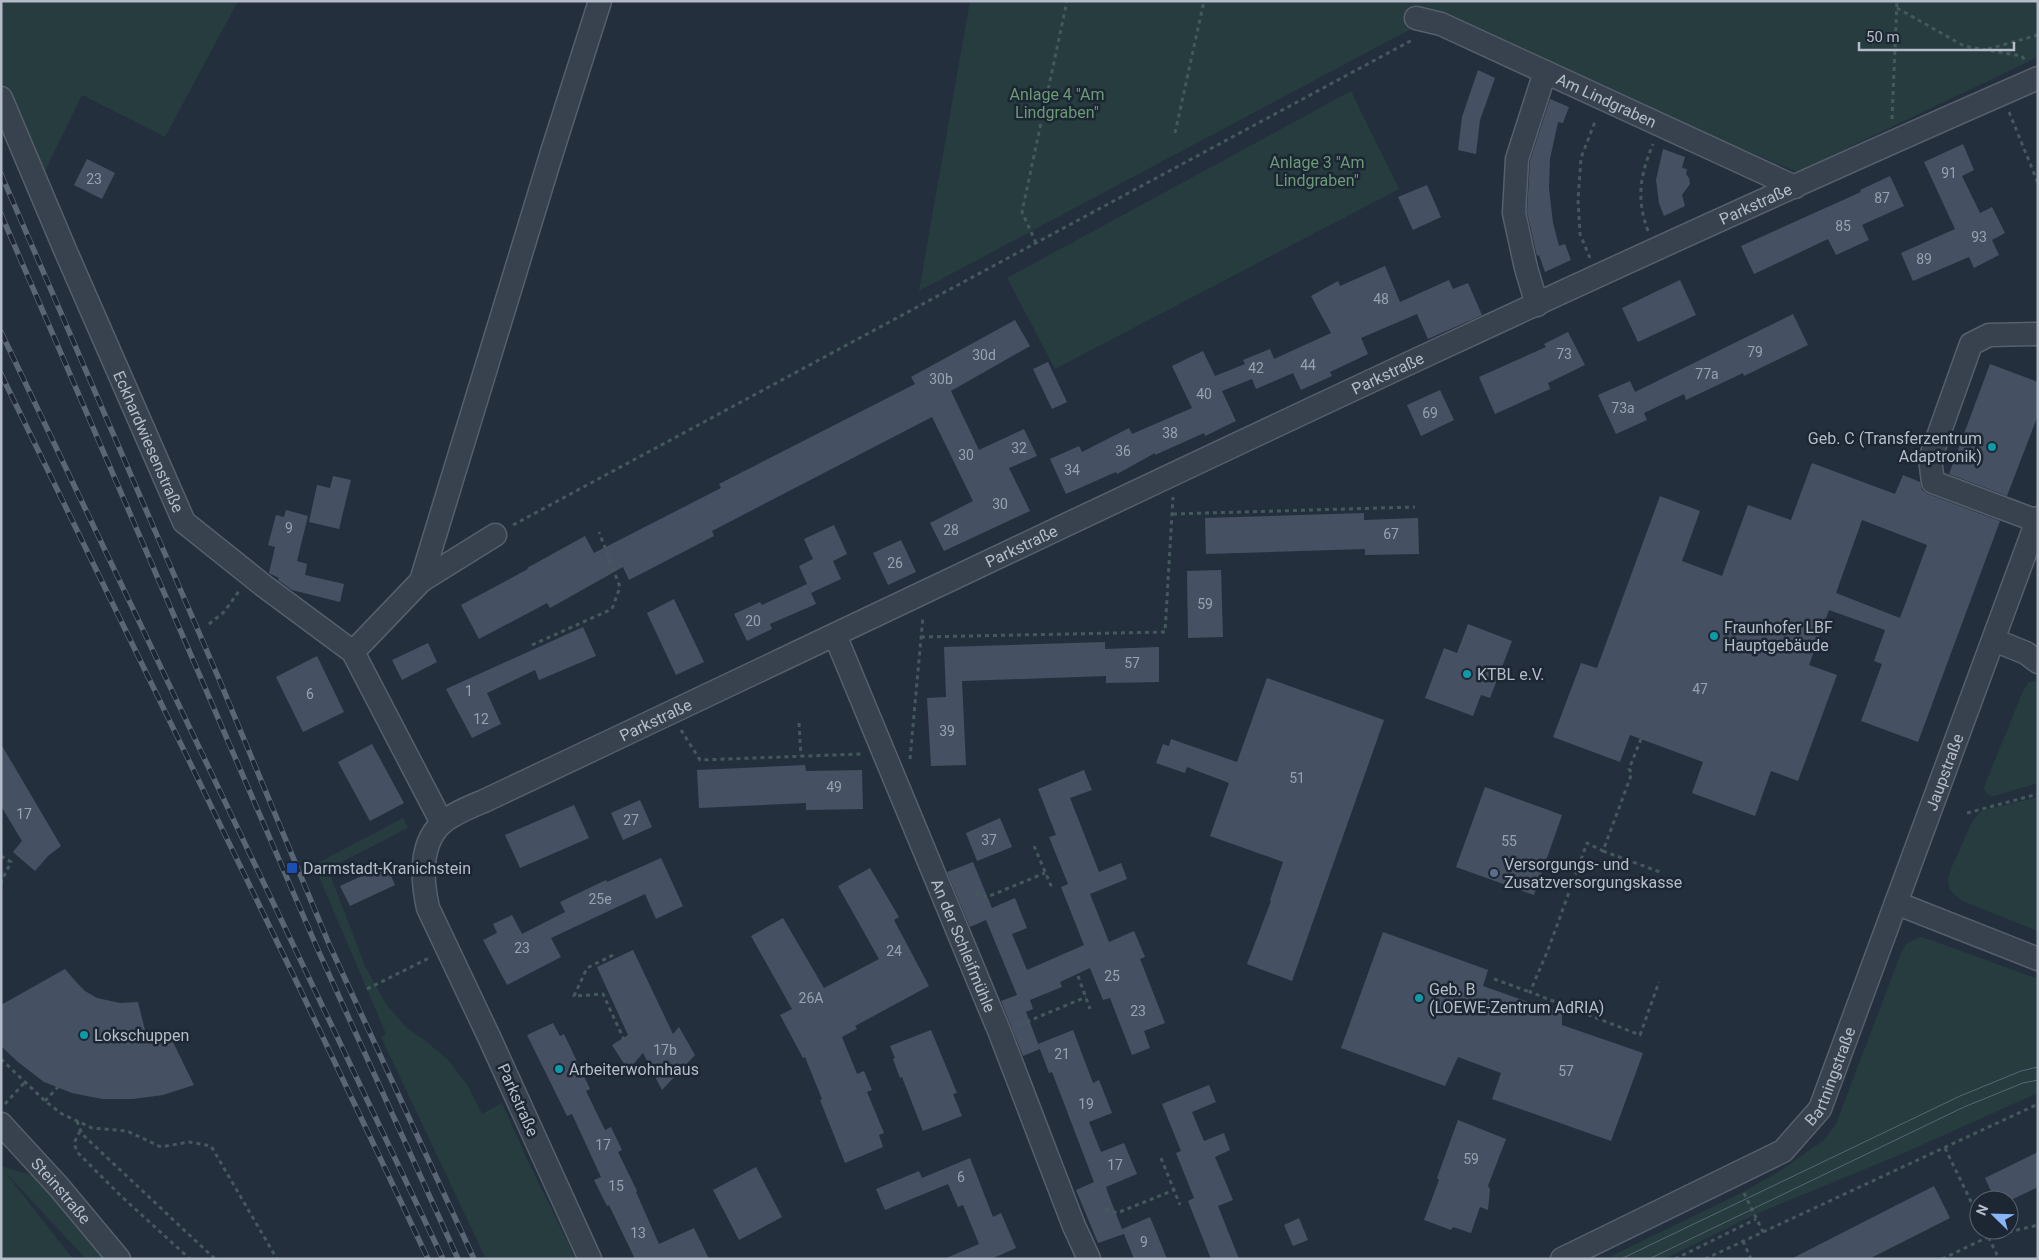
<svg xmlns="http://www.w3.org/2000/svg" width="2039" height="1260" viewBox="0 0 2039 1260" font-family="Roboto,sans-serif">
<rect width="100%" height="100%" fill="#242f3e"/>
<g fill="#263c3f">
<polygon points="1,1 238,1 165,137 82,95 43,175 1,81"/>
<polygon points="970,1 2038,1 2038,57 1797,172 1423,14 1424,22 919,291"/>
<polygon points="1351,91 1399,189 1055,369 1007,278"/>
<path d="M2034,681l4,2v100l-44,13c-7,-1 -9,-3 -10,-9l39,-96 6,-9z"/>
<polygon points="2038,797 2038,931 1962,901 1950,890 1948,881 1950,871 1972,822 1981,811"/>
<polygon points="403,818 408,828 328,869 365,966 386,1004 406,1027 427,1042 449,1061 468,1086 482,1114 502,1103 527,1159 576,1259 486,1259 381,1037 386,1034 314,865"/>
<polygon points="1920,937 1931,940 2038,979 2038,1093 1904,1153 1754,1215 1664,1259 1605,1259 1743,1192 1780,1171 1824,1140 1836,1124 1901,953 1906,944"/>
<polygon points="1,1166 41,1178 107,1259 86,1259 4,1171 73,1259 1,1259"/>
</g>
<g fill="#455162" fill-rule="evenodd">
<polygon points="1478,70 1495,78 1480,120 1476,154 1458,150 1462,117"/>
<polygon points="1550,99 1569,107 1563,123 1558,122 1550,159 1549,188 1553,223 1559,246 1565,244 1571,260 1545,272 1539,255 1537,256 1527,212 1530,161"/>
<polygon points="1963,144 1974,170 1962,176 1980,213 1992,207 2005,233 1992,240 1999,255 1974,268 1969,257 1913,281 1901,253 1955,229 1924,162"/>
<polygon points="1663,149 1685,157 1682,168 1687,169 1686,174 1689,178 1690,184 1682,195 1685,206 1664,216 1659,203 1656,180"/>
<polygon points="87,159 115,173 102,199 74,185"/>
<polygon points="1890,176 1904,206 1862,225 1869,240 1836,255 1828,239 1754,274 1741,246 1861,192 1860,190"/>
<polygon points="1427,185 1441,217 1413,230 1398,197"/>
<polygon points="1385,266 1400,302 1449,280 1453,289 1468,283 1482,315 1428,339 1417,314 1361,338 1368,354 1330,372 1332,376 1301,390 1293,373 1256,389 1252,379 1222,391 1236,421 1205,436 1204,433 1155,455 1155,453 1117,474 1116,472 1066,494 1050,459 1079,446 1082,452 1129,428 1132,434 1192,408 1172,366 1203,351 1215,376 1245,364 1243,360 1270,349 1274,359 1331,333 1311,296 1338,281 1340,286"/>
<polygon points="1680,280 1696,315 1638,342 1622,308"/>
<polygon points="1793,314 1808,345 1744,376 1743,373 1686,400 1684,394 1644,413 1647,420 1616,434 1598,395 1630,381 1635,392"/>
<polygon points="1015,320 1030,346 951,391 979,450 1024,429 1037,456 1009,468 1030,511 944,551 930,523 973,501 932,417 712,531 714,536 629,580 623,567 550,608 547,603 479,639 461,605 528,569 527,568 585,536 594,553 721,488 719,484 915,384 911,377"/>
<polygon points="1568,332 1585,365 1548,383 1550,389 1495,414 1479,377 1546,347 1544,344"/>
<polygon points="1048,362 1067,402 1052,409 1033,369"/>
<polygon points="1990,364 2038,382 2038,415 2007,496 1949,474"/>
<polygon points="1440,390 1454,420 1421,436 1407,405"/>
<path d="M1812,463l83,31 8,-19 17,7 2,8 6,4 72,27 -82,221 -57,-21 21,-57 -8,-3 11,-31 -56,-20 -20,55 28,10 -39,106 -27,-10 -16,45 -63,-23 11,-31 -73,-27 -10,27 -67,-25 28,-74 16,5 63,-172 40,15 -18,50 40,15 26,-71 43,15zM1862,520l65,25 -27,73 -64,-25z"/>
<polygon points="333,476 351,480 339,529 309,522 317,485 330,488"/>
<polygon points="286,510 308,516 297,561 307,564 305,575 344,584 340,602 292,590 278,580 279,578 269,573 275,547 268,545 276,515 284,517"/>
<polygon points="1364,513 1364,520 1418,518 1419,554 1365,555 1365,549 1206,554 1205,518"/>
<polygon points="834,525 847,554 833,561 841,579 811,593 799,566 813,559 804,539"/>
<polygon points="901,540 916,572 888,585 873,553"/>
<polygon points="1221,570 1223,637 1188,638 1187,571"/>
<polygon points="807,584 816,604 770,624 772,629 747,641 734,614 760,602 762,605"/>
<polygon points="674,599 704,662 676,675 647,613"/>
<polygon points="1468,624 1512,641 1490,698 1481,695 1473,716 1425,698 1444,648 1457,653"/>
<polygon points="583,627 596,656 539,680 535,670 487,693 501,724 472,738 446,689"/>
<polygon points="1105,642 1105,649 1159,647 1159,682 1106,683 1106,676 962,681 966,765 931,766 927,698 946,697 944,647"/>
<polygon points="428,643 437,662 402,680 392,660"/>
<polygon points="317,656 344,712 303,732 276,677"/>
<polygon points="1267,678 1384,720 1292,981 1247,964 1271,901 1270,900 1283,862 1210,836 1229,783 1187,767 1185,773 1156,763 1163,744 1169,746 1171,739 1237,762"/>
<polygon points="1,744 61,846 48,856 35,871 13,852 22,841 1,806"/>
<polygon points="372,744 404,803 370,821 338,762"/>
<polygon points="805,765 806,771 862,770 863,809 806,810 806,803 699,808 697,770"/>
<polygon points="1084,770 1092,790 1070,798 1099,872 1121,863 1127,879 1090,894 1109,942 1134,931 1145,957 1140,959 1165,1023 1144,1031 1150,1048 1132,1055 1110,998 1103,1000 1090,968 1060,982 1062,987 1030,1000 1033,1009 1026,1012 1040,1049 1023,1056 1001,1001 1017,995 986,920 970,927 947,872 973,862 992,908 1015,898 1027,928 1012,934 1027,970 1084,945 1061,887 1068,884 1049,837 1056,835 1038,789"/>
<polygon points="1485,787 1562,815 1534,895 1456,867"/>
<polygon points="640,800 652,827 623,840 611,813"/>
<polygon points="574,805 589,838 520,868 505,835"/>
<polygon points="1000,818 1012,847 977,861 966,833"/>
<polygon points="661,858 683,906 656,919 645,894 551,938 561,957 507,985 483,940 497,933 493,924 512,915 522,934 565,912 560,902 606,880 607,882"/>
<polygon points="386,865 395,885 350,906 340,886"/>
<polygon points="870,868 899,917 894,920 929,986 855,1026 857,1029 842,1037 857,1074 864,1071 872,1090 867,1092 884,1133 879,1135 883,1147 845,1163 820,1100 822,1099 805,1057 803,1058 780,1015 792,1009 751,936 783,918 824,988 879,959 838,886"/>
<polygon points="1383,932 1488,970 1483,986 1562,1014 1562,1025 1643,1053 1611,1141 1492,1099 1501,1073 1458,1057 1445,1086 1341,1048"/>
<polygon points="633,950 673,1034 679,1027 695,1055 662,1090 643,1053 628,1070 612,1045 628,1035 597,967"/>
<polygon points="65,969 77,983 85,991 97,998 120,1003 138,1002 147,1038 167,1030 194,1085 163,1095 133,1099 102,1099 72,1093 44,1082 18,1062 1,1046 1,1005"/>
<polygon points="553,1023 560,1036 564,1034 590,1089 586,1091 605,1130 611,1127 622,1150 618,1152 637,1191 636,1192 659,1244 694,1228 709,1259 630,1259 634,1257 609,1205 607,1206 594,1180 601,1177 572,1114 567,1116 527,1035"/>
<polygon points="931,1030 957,1093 953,1094 962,1116 923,1131 902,1077 900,1078 893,1059 895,1058 890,1046"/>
<polygon points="1073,1030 1093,1083 1099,1080 1112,1113 1089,1122 1101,1152 1124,1143 1137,1174 1106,1187 1109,1196 1122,1229 1150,1217 1167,1259 1134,1259 1124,1234 1098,1243 1076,1190 1094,1182 1052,1072 1049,1073 1038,1044"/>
<polygon points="1209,1085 1216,1102 1192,1112 1204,1141 1224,1133 1230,1150 1215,1157 1233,1200 1218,1206 1239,1259 1211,1259 1188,1201 1194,1198 1176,1153 1181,1151 1162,1104"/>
<polygon points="1458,1120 1506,1139 1488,1186 1490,1189 1488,1210 1480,1207 1471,1233 1453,1227 1451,1230 1424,1220 1439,1180 1437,1178"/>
<polygon points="2038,1152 2038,1187 2011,1200 1995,1200 1985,1178"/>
<polygon points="970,1158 993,1217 1001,1213 1016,1248 991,1259 944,1259 979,1244 963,1205 958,1207 948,1184 885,1210 876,1189 919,1171 922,1178"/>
<polygon points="756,1167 782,1217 739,1240 713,1190"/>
<polygon points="1934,1186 1950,1218 1869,1259 1791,1259"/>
<polygon points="1299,1218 1308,1240 1293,1246 1284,1225"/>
</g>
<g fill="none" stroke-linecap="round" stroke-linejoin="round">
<defs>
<g id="minor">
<path id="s1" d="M1416,18l25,6 354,163"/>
<path id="s2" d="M1,98l65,154 118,270 80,64 89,66 89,171"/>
<polyline points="1537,305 1526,268 1514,213 1517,159 1545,72"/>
<polyline points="2037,521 1933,482 1930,459 1971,344 1989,335 2038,334"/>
<polyline points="421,581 495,535"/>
<path id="s3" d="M835,635l165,398 74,193 15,33"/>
<polyline points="1994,640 2026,653 2038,662"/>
<polyline points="353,652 421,581 552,152 600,1"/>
<polyline points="1896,903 2038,959"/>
<path id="s4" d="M1,1124l58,63 60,72"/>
<path id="s5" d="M590,1259l-100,-220 -62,-131c-6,-27 -9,-64 14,-85 12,-10 28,-16 42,-22 517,-244 1030,-494 1554,-723"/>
<path id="s6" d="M1562,1259l221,-108 37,-42 218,-591"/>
</g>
</defs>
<use href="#minor" stroke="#565f6c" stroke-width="25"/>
<g stroke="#44595c" stroke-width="3" stroke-dasharray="4 4" stroke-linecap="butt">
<polyline points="1897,8 1964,46 2022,56 2025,61"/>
<polyline points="1988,49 2038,35"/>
<polyline points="2009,112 2038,183"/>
<polyline points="1892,119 1897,1"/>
<polyline points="1175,133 1204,1"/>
<path d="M1648,231c-12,-33 -8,-55 5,-87"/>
<polyline points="1036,243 1022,212 1067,1"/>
<polyline points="1590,258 1580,234 1578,200 1581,158 1596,119"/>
<polyline points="1173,514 1415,507"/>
<polyline points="513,525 1414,39"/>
<polyline points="209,624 224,612 239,591"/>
<polyline points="921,637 1165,632 1173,497"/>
<polyline points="532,645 612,609 620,587 599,532"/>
<polyline points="799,723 801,756"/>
<polyline points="681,730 700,760 861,754"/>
<polyline points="1641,739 1629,769 1632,773 1603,851 1587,843 1548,950 1530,992 1640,1035 1659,982"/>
<polyline points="910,759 923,616"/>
<polyline points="1967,813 2038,794"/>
<polyline points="1034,846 1052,888"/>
<polyline points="1603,851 1660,872"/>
<polyline points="1,856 11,862 1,882"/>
<polyline points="975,894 987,897 1045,873"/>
<polyline points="613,955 587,968 574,996 603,994 626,1044"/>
<polyline points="1078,976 1090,1009"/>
<polyline points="1494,979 1530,992"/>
<polyline points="367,989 429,958"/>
<polyline points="1019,1025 1086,997"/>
<polyline points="1,1059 45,1101 62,1114 92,1128 127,1131 161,1147 189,1142 211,1146 277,1259"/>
<polyline points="45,1101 58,1087"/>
<polyline points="5,1104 25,1082"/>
<polyline points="77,1121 82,1134 215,1259"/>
<polyline points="80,1131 74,1143 77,1152 122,1197 190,1259"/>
<polyline points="1945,1148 1979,1218"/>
<polyline points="1161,1158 1180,1205"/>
<polyline points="1744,1193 1763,1232"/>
<polyline points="1105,1209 1117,1213 1174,1190"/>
<polyline points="1985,1230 1999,1259"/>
<polyline points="1743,1241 1751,1259"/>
<polyline points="1675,1259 1756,1219"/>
<polyline points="1705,1259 2038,1104"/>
<polyline points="1942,1259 1988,1237 2038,1225"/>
</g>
<use href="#minor" stroke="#38414e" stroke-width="22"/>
<g stroke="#5a6575" stroke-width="1">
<polyline points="1621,1259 1960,1096 2021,1071 2038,1067"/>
<polyline points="1649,1259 1964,1107 2023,1083 2038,1080"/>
</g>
<defs>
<g id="rail">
<polyline points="1,174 219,679 329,944 474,1259"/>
<polyline points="1,214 318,950 458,1259"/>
<polyline points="1,332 443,1259"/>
<polyline points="1,374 300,989 428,1259"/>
</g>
</defs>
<use href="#rail" stroke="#5a6575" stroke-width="5.5"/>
<use href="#rail" stroke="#1d2633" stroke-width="4" stroke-dasharray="11" stroke-linecap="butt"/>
</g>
<g fill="#0f9aa8" stroke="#1d2633" stroke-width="2">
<circle cx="1992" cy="447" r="5"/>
<circle cx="1714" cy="636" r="5"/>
<circle cx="1467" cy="674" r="5"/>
<circle cx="1419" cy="998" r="5"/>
<circle cx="84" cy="1035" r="5"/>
<circle cx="559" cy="1069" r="5"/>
</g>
<rect fill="#1a4fb4" stroke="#1d2633" stroke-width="2" x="286" y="862" width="12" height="12" rx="2.5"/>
<circle fill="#5c6f8a" stroke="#1d2633" stroke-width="2" cx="1494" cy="873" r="5"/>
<g text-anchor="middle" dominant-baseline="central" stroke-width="5" stroke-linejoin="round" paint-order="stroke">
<g font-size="14" fill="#98a1af">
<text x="1949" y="173">91</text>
<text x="94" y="179">23</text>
<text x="1882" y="198">87</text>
<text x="1843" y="226">85</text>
<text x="1979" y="237">93</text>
<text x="1924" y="259">89</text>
<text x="1381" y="299">48</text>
<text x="1755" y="352">79</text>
<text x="1564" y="354">73</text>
<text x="984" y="355">30d</text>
<text x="1308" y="365">44</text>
<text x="1256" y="368">42</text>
<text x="1707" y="374">77a</text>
<text x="941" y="379">30b</text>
<text x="1204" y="394">40</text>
<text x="1623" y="408">73a</text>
<text x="1430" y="413">69</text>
<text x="1170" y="433">38</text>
<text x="1019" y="448">32</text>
<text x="1123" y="451">36</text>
<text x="966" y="455">30</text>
<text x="1072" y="470">34</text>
<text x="1000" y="504">30</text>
<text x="289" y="528">9</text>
<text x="951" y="530">28</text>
<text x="1391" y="534">67</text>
<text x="895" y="563">26</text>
<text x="1205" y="604">59</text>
<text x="753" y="621">20</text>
<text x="1132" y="663">57</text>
<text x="1700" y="689">47</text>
<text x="469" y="691">1</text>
<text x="310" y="694">6</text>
<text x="481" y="719">12</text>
<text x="947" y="731">39</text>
<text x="1297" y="778">51</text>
<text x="834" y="787">49</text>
<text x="24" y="814">17</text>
<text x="631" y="820">27</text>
<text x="989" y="840">37</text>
<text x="1509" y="841">55</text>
<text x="600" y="899">25e</text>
<text x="522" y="948">23</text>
<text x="894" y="951">24</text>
<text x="1112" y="976">25</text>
<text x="811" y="998">26A</text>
<text x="1138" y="1011">23</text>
<text x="665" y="1050">17b</text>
<text x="1062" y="1054">21</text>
<text x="1566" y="1071">57</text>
<text x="1086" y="1104">19</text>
<text x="603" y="1145">17</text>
<text x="1471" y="1159">59</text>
<text x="1115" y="1165">17</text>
<text x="961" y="1177">6</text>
<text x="616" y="1186">15</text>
<text x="638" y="1233">13</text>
<text x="1144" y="1242">9</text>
</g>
<g font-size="16" fill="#6b9a76" stroke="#1d2633">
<text x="1057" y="94">Anlage 4 "Am<tspan x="1057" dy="18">Lindgraben"</tspan></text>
<text x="1317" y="162">Anlage 3 "Am<tspan x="1317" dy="18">Lindgraben"</tspan></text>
</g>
<g font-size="16" fill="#b4bcc9" stroke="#1d2633">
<text stroke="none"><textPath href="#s1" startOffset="208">Am Lindgraben</textPath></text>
<text stroke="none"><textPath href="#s5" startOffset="1929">Parkstraße</textPath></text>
<text stroke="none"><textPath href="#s5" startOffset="1524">Parkstraße</textPath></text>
<text stroke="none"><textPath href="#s2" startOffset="374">Eckhardwiesenstraße</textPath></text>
<text stroke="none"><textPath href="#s5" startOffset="1119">Parkstraße</textPath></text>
<text stroke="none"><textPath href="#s5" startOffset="714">Parkstraße</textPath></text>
<text stroke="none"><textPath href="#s6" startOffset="661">Jaupstraße</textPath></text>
<text stroke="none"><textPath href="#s3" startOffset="336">An der Schleifmühle</textPath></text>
<text stroke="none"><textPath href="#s6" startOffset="336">Bartningstraße</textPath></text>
<text transform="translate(518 1100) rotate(66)">Parkstraße</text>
<text stroke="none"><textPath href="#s4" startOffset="90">Steinstraße</textPath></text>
</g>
<g font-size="16" fill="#b4bcc9" stroke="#1d2633" text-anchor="start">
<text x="1982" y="438" text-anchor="end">Geb. C (Transferzentrum<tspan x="1982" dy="18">Adaptronik)</tspan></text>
<text x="1724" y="627">Fraunhofer LBF<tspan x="1724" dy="18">Hauptgebäude</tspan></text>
<text x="1477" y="674">KTBL e.V.</text>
<text x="1504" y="864">Versorgungs- und<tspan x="1504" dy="18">Zusatzversorgungskasse</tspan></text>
<text x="303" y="868">Darmstadt-Kranichstein</text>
<text x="1429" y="989">Geb. B<tspan x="1429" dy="18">(LOEWE-Zentrum AdRIA)</tspan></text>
<text x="94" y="1035">Lokschuppen</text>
<text x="569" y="1069">Arbeiterwohnhaus</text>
</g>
</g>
<rect width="2039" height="1260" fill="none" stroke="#b4bcc9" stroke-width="5"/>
<g transform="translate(1994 1215) rotate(293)"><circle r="24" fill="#1d2633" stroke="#59626f"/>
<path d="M0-4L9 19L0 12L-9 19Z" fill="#8ab4f8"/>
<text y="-8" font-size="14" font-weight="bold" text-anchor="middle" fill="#b4bcc9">N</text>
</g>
<path d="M1859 42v8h155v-8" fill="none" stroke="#b4bcc9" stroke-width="2.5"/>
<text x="1866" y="42" font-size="15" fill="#b4bcc9" stroke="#1d2633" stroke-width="4" paint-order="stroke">50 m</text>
</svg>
